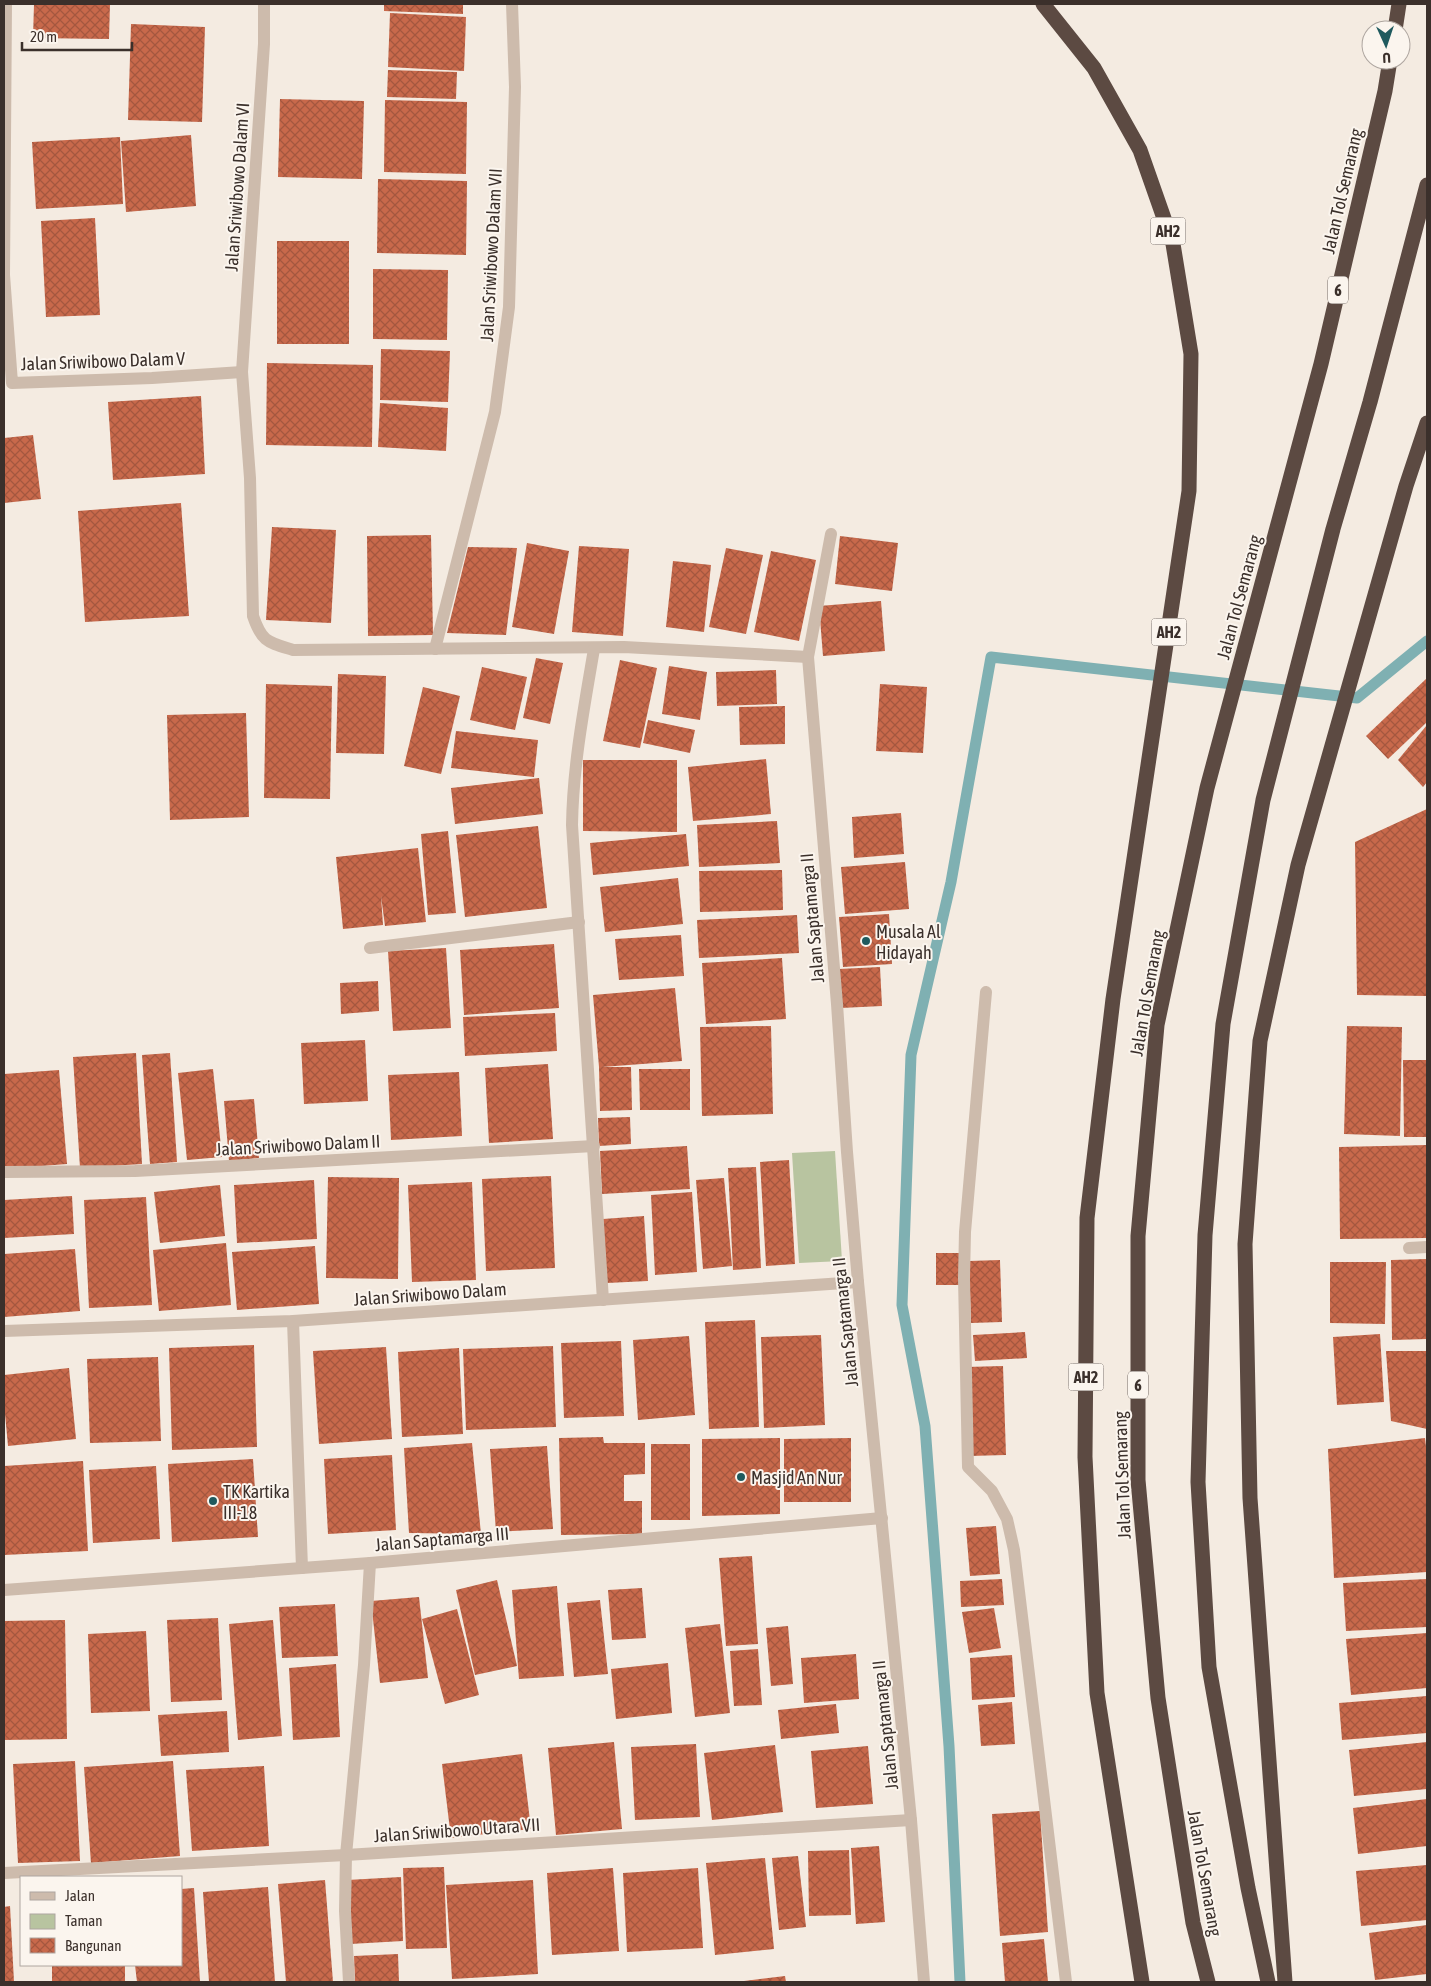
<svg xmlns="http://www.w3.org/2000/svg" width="1431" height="1986" viewBox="0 0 1431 1986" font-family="'Asap Condensed',sans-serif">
<defs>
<pattern id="building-cross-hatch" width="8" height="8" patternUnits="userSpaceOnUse" patternTransform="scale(1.25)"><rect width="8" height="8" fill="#c8694b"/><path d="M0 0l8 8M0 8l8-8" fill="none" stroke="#a4573f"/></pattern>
</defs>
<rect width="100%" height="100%" fill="#f4ebe1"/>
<polygon fill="#b8c4a0" points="835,1151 842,1261 799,1263 792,1153"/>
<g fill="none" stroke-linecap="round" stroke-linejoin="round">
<polyline stroke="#7fb0b2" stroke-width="11" points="960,1982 949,1746 925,1426 902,1305 911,1055 951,882 991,657 1357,698 1427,641"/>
</g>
<g fill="url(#building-cross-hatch)">
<polygon points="34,4 110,4 109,39 33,38"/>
<polygon points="384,4 463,4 463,14 384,11"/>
<polygon points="390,13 466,17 464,71 388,67"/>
<polygon points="131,24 205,27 202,122 128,120"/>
<polygon points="388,70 457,72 456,99 387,97"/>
<polygon points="280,99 364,101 362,179 278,177"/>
<polygon points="385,100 467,102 466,174 384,172"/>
<polygon points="191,135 196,206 126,212 121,141"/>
<polygon points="120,137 123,204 36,209 32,142"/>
<polygon points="378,179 467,181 466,255 377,253"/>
<polygon points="95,218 100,315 46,317 41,221"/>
<rect x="277" y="241" width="72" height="103"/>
<polygon points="373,269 448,270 447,340 373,339"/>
<polygon points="381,349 450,351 448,402 380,400"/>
<polygon points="267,363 373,365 372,447 266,445"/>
<polygon points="201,396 205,474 113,480 108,402"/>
<polygon points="380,403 448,408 446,451 378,447"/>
<polygon points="33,435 41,499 4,503 4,438"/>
<polygon points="181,503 189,616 85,622 78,511"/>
<polygon points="272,527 336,530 331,623 266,620"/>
<polygon points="431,535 433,635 368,636 367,536"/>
<polygon points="840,536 898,543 892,591 835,584"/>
<polygon points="527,543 569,551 554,634 512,627"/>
<polygon points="579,546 629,549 623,636 572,632"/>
<polygon points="468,547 517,548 506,635 447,633"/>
<polygon points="726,548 763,555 746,634 709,627"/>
<polygon points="771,551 816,560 799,641 754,632"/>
<polygon points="673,561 711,565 704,632 666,627"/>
<polygon points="881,601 885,651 823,656 819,606"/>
<polygon points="536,658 563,663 550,724 523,718"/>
<polygon points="620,660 657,668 640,748 603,741"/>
<polygon points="669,666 707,672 700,720 662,714"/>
<polygon points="482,667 527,677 515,730 470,720"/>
<polygon points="776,670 777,704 717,706 716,672"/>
<polygon points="338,674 386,676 384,754 336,753"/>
<polygon points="1427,678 1427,722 1388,759 1366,736"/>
<polygon points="266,684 332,686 330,799 264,798"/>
<polygon points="880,684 927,687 923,753 876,751"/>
<polygon points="423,687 460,696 441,774 404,766"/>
<polygon points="785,706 785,744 740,745 739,707"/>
<polygon points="246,713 249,817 170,820 167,715"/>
<polygon points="648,720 695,730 690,753 643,743"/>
<polygon points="1427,725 1427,782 1423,787 1398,760"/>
<polygon points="456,731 538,740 534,777 451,768"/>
<polygon points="766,759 771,814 693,821 688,767"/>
<polygon points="583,760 677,760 677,832 583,831"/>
<polygon points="539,778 543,814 455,824 451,788"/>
<polygon points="1427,809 1427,996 1357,995 1355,842"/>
<polygon points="901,813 904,854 854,858 852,817"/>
<polygon points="777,821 780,863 699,867 697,825"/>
<polygon points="538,826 547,908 465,917 456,835"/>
<polygon points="448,831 456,913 428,915 421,834"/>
<polygon points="686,834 689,866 593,875 590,843"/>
<polygon points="418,848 426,922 385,926 381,896 383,925 343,929 336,857"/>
<polygon points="905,862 909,909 845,914 841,867"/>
<polygon points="782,870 783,910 700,912 699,871"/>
<polygon points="678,878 683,924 605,932 600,887"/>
<polygon points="889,914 892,964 843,967 839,917"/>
<polygon points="797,915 799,953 699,958 697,920"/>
<polygon points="681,935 684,976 619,980 615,939"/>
<polygon points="554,944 559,1008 464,1015 460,950"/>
<polygon points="446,948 451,1028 393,1031 388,951"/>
<polygon points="782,958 786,1019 706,1024 702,963"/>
<polygon points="880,967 882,1006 841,1008 839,969"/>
<polygon points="378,981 379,1011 341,1014 340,983"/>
<polygon points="675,988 682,1061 602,1067 631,1067 632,1110 600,1111 599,1067 593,995"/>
<polygon points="555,1013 557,1051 465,1056 463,1017"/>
<polygon points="771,1026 773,1114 702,1116 700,1027"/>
<polygon points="1347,1026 1402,1027 1400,1136 1344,1134"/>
<polygon points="365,1040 368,1101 304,1104 301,1043"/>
<polygon points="136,1053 142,1164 80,1168 73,1057"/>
<polygon points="170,1053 177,1162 150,1164 142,1055"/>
<polygon points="1403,1060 1427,1060 1427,1137 1404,1137"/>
<polygon points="548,1064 553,1139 489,1143 485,1068"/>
<polygon points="213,1069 222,1157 187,1160 178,1073"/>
<polygon points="639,1069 690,1069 690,1110 640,1110"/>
<polygon points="59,1070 67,1164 4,1169 4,1074"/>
<polygon points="459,1072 462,1136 391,1140 388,1075"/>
<polygon points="254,1099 259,1158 229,1161 224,1101"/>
<polygon points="630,1117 631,1144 599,1146 598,1118"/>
<polygon points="1427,1145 1427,1238 1340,1239 1339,1147"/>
<polygon points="687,1146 690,1189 602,1194 600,1151"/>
<polygon points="789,1160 795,1264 766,1266 760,1162"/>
<polygon points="756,1167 761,1268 733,1270 728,1168"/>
<polygon points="551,1176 555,1268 486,1271 482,1179"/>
<polygon points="328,1177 399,1178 398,1279 326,1278"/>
<polygon points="724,1178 732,1266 703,1269 696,1180"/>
<polygon points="314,1180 317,1239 237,1243 234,1185"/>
<polygon points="472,1182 476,1280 412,1282 408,1185"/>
<polygon points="220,1185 225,1236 160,1243 154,1192"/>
<polygon points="692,1192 697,1272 655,1275 651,1195"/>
<polygon points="72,1196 74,1234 4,1238 4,1200"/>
<polygon points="146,1197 152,1305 89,1308 84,1200"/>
<polygon points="644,1216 648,1281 607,1283 603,1219"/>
<polygon points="226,1243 231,1305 159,1311 153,1250"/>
<polygon points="315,1246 319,1304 237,1310 232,1252"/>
<polygon points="75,1249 80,1311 4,1317 4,1254"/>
<rect x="936" y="1253" width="23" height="32"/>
<polygon points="1427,1259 1427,1339 1392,1340 1391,1260"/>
<polygon points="1000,1260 1002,1322 971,1323 969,1261"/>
<polygon points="1330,1262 1386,1262 1385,1324 1330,1323"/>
<polygon points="755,1320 759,1427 709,1429 705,1322"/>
<polygon points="1025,1332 1027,1358 975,1361 973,1335"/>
<polygon points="1380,1334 1384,1402 1337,1405 1333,1337"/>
<polygon points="821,1335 825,1425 764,1428 761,1337"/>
<polygon points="689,1336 695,1415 638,1420 633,1340"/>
<polygon points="621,1341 624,1416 564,1418 561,1343"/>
<polygon points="254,1345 257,1447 172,1450 169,1348"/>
<polygon points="553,1346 556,1427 466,1430 463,1349"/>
<polygon points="386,1347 392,1439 319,1444 313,1351"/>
<polygon points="459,1348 463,1434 402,1437 398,1352"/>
<polygon points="1386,1351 1427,1351 1427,1429 1391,1421"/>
<polygon points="158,1357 161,1441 90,1443 87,1359"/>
<polygon points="1003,1366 1006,1455 969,1456 966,1367"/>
<polygon points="69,1368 76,1439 8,1446 4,1403 4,1375"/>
<polygon points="603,1437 604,1443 645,1443 645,1474 624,1475 624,1501 642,1501 642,1534 561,1535 559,1438"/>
<polygon points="780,1438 780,1514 702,1516 702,1439"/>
<polygon points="851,1438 851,1502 784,1502 784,1439"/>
<polygon points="1425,1438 1427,1455 1427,1572 1334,1578 1328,1449"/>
<polygon points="472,1443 481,1534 409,1533 404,1448"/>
<rect x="651" y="1444" width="39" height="76"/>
<polygon points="547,1446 553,1529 496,1532 490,1449"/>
<polygon points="392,1455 396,1530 328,1534 324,1459"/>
<polygon points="253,1459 258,1537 172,1542 168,1464"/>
<polygon points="83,1461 88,1551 4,1555 4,1466"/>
<polygon points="156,1466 160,1539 93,1543 89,1470"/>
<polygon points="996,1526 1000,1574 970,1576 966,1528"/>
<polygon points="752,1556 758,1644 726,1646 719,1558"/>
<polygon points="1002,1579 1004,1605 961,1607 960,1581"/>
<polygon points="1427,1579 1427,1627 1346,1631 1343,1583"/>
<polygon points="497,1580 517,1666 475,1675 456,1590"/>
<polygon points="557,1586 564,1676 519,1679 512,1590"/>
<polygon points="642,1588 646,1638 612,1640 608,1590"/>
<polygon points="419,1597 428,1678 380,1683 371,1601"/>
<polygon points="600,1600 608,1674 574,1677 567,1603"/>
<polygon points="335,1604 338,1656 282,1658 279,1607"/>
<polygon points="994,1608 1001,1648 969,1653 962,1612"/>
<polygon points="457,1609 479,1695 445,1704 422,1619"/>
<polygon points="218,1618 222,1700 171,1702 167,1620"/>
<polygon points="65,1620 67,1739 4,1740 4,1621"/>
<polygon points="273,1620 282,1736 238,1740 229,1624"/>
<polygon points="720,1624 730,1713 695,1717 685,1628"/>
<polygon points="788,1626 793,1684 771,1686 766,1628"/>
<polygon points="146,1631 150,1711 91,1713 88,1634"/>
<polygon points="1427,1633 1427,1688 1351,1695 1346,1639"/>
<polygon points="758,1649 762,1705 734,1706 730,1651"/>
<polygon points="856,1654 859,1699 804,1703 801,1658"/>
<polygon points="1012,1655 1015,1697 972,1700 970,1658"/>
<polygon points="668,1663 672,1713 616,1719 611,1669"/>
<polygon points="336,1664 340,1737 293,1740 289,1668"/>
<polygon points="1427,1696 1427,1733 1342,1740 1339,1703"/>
<polygon points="1012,1702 1015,1744 981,1746 978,1705"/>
<polygon points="836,1704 839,1733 781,1739 778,1710"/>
<polygon points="227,1711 229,1752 161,1756 158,1715"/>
<polygon points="614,1742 622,1829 556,1835 548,1748"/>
<polygon points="1427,1742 1427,1789 1354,1796 1349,1750"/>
<polygon points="696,1744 700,1817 635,1820 631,1747"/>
<polygon points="775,1745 783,1812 712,1820 704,1753"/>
<polygon points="868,1746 873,1804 816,1808 811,1751"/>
<polygon points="522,1754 531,1829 451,1838 442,1764"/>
<polygon points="75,1761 80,1861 18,1863 13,1764"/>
<polygon points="173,1761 180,1856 91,1863 84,1767"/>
<polygon points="264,1766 269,1846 192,1851 186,1770"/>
<polygon points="1427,1799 1427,1846 1358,1854 1353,1808"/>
<polygon points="1040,1811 1048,1932 1000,1936 992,1814"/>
<polygon points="879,1846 885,1922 856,1924 851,1848"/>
<polygon points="849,1850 851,1915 809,1916 808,1851"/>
<polygon points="798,1856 806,1927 779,1930 772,1858"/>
<polygon points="765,1858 774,1949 715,1955 706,1863"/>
<polygon points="1427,1865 1427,1920 1361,1926 1356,1871"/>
<polygon points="444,1867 447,1948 406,1949 403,1868"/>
<polygon points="613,1868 619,1951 552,1955 547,1873"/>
<polygon points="698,1868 703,1948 627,1952 623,1873"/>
<polygon points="401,1877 403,1941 350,1944 347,1880"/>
<polygon points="325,1880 333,1982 286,1982 278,1884"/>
<polygon points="533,1880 538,1974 452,1979 446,1885"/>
<polygon points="268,1887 275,1982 209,1982 203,1892"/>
<polygon points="194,1888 200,1982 137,1982 135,1965 181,1965 181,1889"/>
<polygon points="10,1906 14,1982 4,1982 4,1907"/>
<polygon points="1427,1925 1427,1974 1375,1980 1369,1933"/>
<polygon points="1044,1939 1048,1982 1005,1982 1002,1943"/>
<polygon points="398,1954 399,1982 355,1982 354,1956"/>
<rect x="52" y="1965" width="73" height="17"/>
<polygon points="785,1976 786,1982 744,1982 744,1981"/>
</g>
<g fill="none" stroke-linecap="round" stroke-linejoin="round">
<g stroke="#cdbbac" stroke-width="12">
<polyline points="6,4 4,275 12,383 152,378 242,372"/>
<path d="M264,4v40l-22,328 8,106 3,138c9,26 14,26 40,34l331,-3 184,10"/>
<polyline points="831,534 808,657 837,1004 847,1152 858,1282 911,1820 924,1982"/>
<polyline points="435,649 495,412 509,307 515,87 512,4"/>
<path d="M594,649c-10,59 -21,116 -22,176l31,475"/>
<polyline points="370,948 579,922"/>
<polyline points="986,992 965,1232 964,1278 968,1467 992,1491 1007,1519 1014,1550 1066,1982"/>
<polyline points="4,1172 135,1171 594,1146"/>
<polyline points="1409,1248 1427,1247"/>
<polyline points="293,1321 302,1568"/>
<polyline points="4,1331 293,1321 858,1282"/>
<polyline points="4,1590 370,1563 882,1518"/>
<polyline points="4,1873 346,1855 911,1820"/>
<polyline points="349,1982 345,1911 346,1855 364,1665 370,1563"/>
</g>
<g stroke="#5c4a42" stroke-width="15">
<polyline points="1043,4 1094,68 1140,150 1173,244 1191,354 1189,491 1113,999 1087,1218 1085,1457 1097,1693 1142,1982"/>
<polyline points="1395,30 1399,4"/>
<polyline points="1208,1982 1193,1923 1158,1698 1138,1480 1138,1236 1157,1025 1207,788 1321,364 1385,91 1390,60"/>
<polyline points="1268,1982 1248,1888 1209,1667 1198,1482 1205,1235 1223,1024 1263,800 1333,529 1370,402 1427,185"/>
<polyline points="1285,1982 1250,1498 1245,1244 1260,1041 1298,865 1406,486 1427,423"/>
</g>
</g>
<g fill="#1f5a5e" stroke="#fbf5ee" stroke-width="2">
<circle cx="866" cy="941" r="5"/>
<circle cx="741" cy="1477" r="5"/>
<circle cx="213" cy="1501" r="5"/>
</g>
<g text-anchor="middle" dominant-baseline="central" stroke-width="4" stroke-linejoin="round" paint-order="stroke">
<g fill="#fbf5ee" stroke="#756b66" stroke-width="1">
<rect x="1150.5" y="217.5" width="35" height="27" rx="4"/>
<rect x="1328" y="276.5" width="20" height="27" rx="4"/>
<rect x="1151.5" y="618.5" width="35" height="27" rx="4"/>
<rect x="1068.5" y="1363.5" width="35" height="27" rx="4"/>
<rect x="1128" y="1371.5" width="20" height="27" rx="4"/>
</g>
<g font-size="16" font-weight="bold" fill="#3b302b">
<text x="1168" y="231">AH2</text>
<text x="1338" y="290">6</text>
<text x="1169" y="632">AH2</text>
<text x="1086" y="1377">AH2</text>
<text x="1138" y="1385">6</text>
</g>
<g font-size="18" fill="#3b302b" stroke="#fbf5ee">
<text transform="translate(237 187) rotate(-86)">Jalan Sriwibowo Dalam VI</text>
<text transform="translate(1342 191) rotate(-77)">Jalan Tol Semarang</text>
<text transform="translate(491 255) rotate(-87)">Jalan Sriwibowo Dalam VII</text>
<text transform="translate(103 361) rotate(-2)">Jalan Sriwibowo Dalam V</text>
<text transform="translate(1239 597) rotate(-75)">Jalan Tol Semarang</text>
<text transform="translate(812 918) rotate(-95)">Jalan Saptamarga II</text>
<text transform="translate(1147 993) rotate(-80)">Jalan Tol Semarang</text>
<text transform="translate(298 1145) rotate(-3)">Jalan Sriwibowo Dalam II</text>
<text transform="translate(430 1294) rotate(-4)">Jalan Sriwibowo Dalam</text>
<text transform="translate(845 1322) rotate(-96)">Jalan Saptamarga II</text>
<text transform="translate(1122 1475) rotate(-92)">Jalan Tol Semarang</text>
<text transform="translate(442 1539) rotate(-5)">Jalan Saptamarga III</text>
<text transform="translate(885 1725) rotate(-96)">Jalan Saptamarga II</text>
<text transform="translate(457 1830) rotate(-4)">Jalan Sriwibowo Utara VII</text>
<text transform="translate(1205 1873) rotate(80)">Jalan Tol Semarang</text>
</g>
<g font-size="18" fill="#3b302b" stroke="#fbf5ee" text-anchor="start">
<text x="876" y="931">Musala Al<tspan x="876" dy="21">Hidayah</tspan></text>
<text x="751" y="1477">Masjid An Nur</text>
<text x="223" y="1491">TK Kartika<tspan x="223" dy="21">III-18</tspan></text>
</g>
</g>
<rect width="1431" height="1986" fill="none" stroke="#3b302b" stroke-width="10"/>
<rect x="20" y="1876" width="162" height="90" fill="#fbf5ee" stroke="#aea6a0"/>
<rect x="30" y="1892" width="25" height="8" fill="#cdbbac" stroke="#aea6a0"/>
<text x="65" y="1901" font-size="15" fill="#3b302b">Jalan</text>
<rect x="30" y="1914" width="25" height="15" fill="#b8c4a0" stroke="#aea6a0"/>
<text x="65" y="1926" font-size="15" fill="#3b302b">Taman</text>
<rect x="30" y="1938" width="25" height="15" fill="url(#building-cross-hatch)" stroke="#aea6a0"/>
<text x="65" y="1951" font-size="15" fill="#3b302b">Bangunan</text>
<g transform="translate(1386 45) rotate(177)"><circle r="24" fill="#fbf5ee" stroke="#aea6a0"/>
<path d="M0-4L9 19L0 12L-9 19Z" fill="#1f5a5e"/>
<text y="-8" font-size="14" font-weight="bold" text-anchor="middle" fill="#3b302b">U</text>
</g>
<path d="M22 42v8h110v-8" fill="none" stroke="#3b302b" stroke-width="2.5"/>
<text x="30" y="42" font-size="15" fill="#3b302b" stroke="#fbf5ee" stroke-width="4" paint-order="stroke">20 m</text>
</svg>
